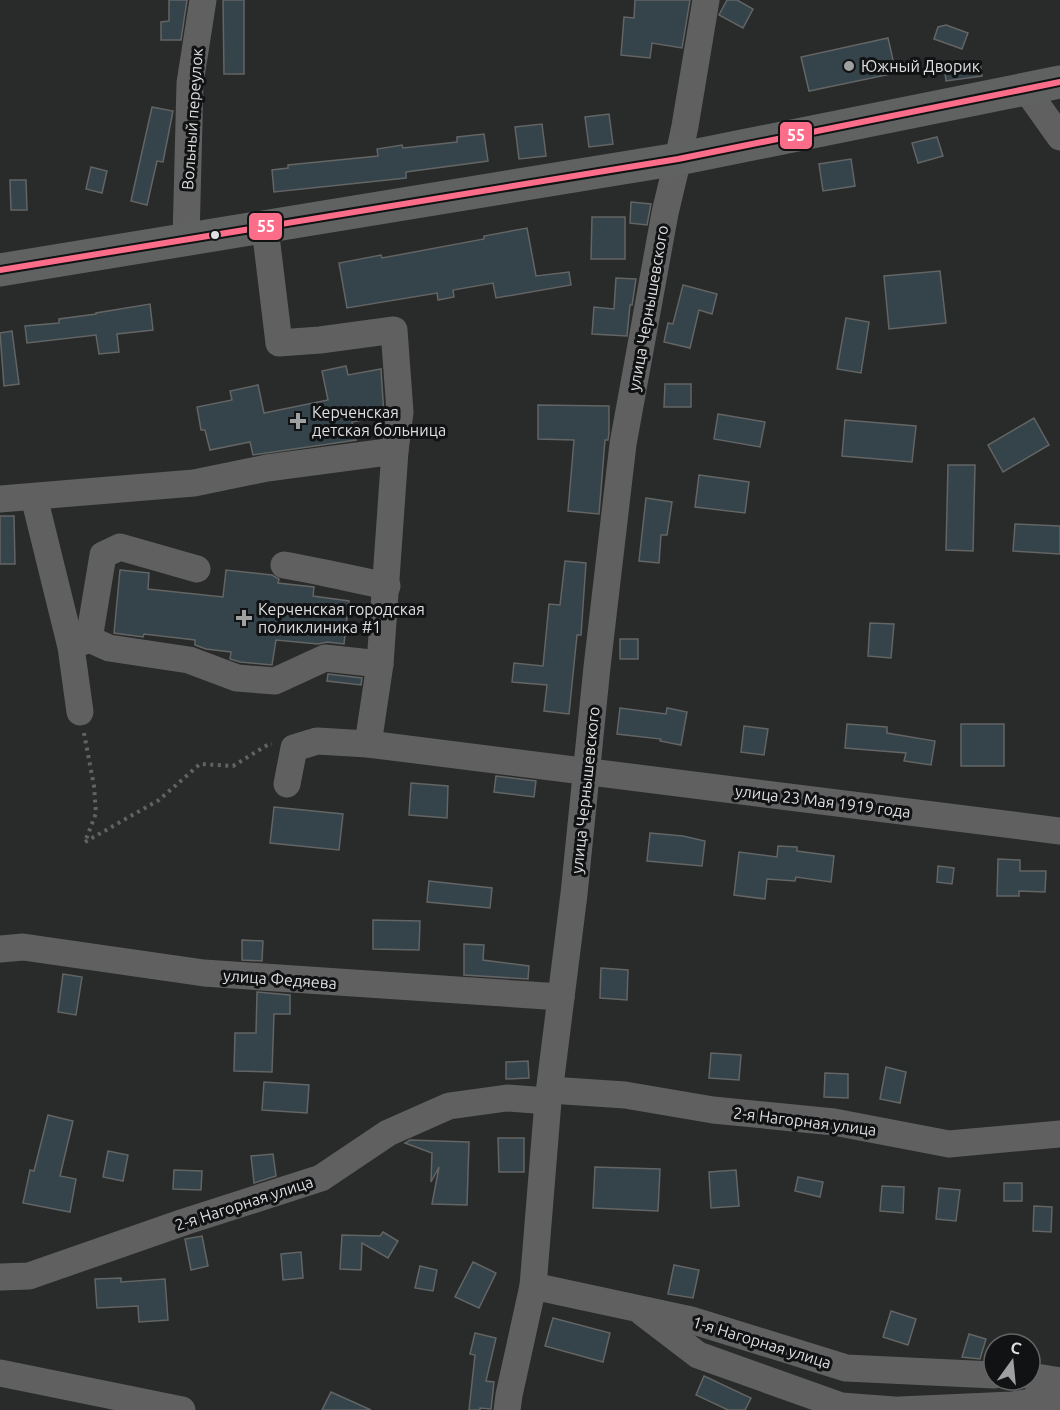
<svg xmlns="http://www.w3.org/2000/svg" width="1060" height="1410" viewBox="0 0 1060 1410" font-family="Ubuntu,sans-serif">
<rect width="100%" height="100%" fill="#292a2a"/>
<g fill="#35434a" stroke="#636464" stroke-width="1.5">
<polygon points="169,0 187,0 181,40 161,40 161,22 169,21"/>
<polygon points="223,0 244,0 244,74 224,74"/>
<polygon points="635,0 690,0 682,48 652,43 650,58 621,55 624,17 634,18"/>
<polygon points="727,0 737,0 753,9 743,28 719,15"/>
<polygon points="946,25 968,33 962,49 934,39 938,27"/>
<polygon points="888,38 896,73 809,91 801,57"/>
<polygon points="980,61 982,76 946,81 944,65"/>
<polygon points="152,107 173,111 163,162 157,161 147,205 131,201"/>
<polygon points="609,114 613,144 589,147 585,117"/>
<polygon points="542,124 546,156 519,159 515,127"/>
<polygon points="484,134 488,161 406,172 406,178 274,192 272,170 288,168 288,165 378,156 377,149 402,145 403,148 457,142 457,137"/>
<polygon points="937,137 943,156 918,163 912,143"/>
<polygon points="851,159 855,186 823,191 819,164"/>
<polygon points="91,167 107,171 102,193 86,189"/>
<polygon points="10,180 26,180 27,210 11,210"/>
<polygon points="631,202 651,204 647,225 630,223"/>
<polygon points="592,217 625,217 625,259 591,259"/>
<polygon points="527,228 536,276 569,272 571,285 496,298 493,283 453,290 454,297 438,300 437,293 347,308 339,263 381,255 382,258 484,239 484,236"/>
<polygon points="940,271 946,323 889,329 884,276"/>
<polygon points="616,278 636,279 632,305 630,305 627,336 592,334 594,307 614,309"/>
<polygon points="683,285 717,294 712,314 699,310 690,348 664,342 668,323 673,324"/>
<polygon points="150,304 153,330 117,334 119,352 99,354 96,335 27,343 25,326 59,323 59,319 96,314 96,313"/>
<polygon points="846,318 869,322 861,373 837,369"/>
<polygon points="12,331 19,384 4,386 0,333"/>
<polygon points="346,366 348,375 381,369 384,416 352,422 356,440 253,455 250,442 210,450 205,430 201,430 197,407 232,400 230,391 258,385 264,413 328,400 322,371"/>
<polygon points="665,384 691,384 691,407 664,407"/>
<polygon points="538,405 609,406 609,433 608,440 605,440 599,514 568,511 574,440 538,439"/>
<polygon points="718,414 765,422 760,447 714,439"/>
<polygon points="1034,418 1049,445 1003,472 988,445"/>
<polygon points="845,420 916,426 912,462 842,456"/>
<polygon points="948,465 975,465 973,551 946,550"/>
<polygon points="699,475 749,482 745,513 695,507"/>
<polygon points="646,498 672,502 667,535 661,535 659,563 639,561"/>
<polygon points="0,516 14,516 15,564 0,564"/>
<polygon points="1015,524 1060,526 1060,554 1013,551"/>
<polygon points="565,561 586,563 581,635 577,635 569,714 544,711 547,685 512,682 514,663 543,666 549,604 560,605"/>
<polygon points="120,570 149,573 148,589 223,597 226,570 272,575 279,579 278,583 314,587 313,596 349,601 344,644 327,642 318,644 276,640 272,665 240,662 230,659 231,652 206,649 195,645 195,640 144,634 143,637 114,633"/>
<polygon points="870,623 894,624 891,658 868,656"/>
<rect x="620" y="639" width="18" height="20"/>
<polygon points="328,674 362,678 361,685 327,681"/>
<polygon points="620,708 666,714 667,708 687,712 681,745 660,741 661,739 617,734"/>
<polygon points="847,724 887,727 887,733 935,741 931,765 904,761 906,753 845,748"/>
<rect x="961" y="724" width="43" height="42"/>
<polygon points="744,726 768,729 764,755 741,752"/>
<polygon points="496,776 536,781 534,797 494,792"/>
<polygon points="411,783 448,786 447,818 409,815"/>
<polygon points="274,807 343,814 339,850 270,843"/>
<polygon points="650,833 683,836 705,841 702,866 647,861"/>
<polygon points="778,846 797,847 797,851 834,856 831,882 796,877 795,881 767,879 765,899 734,895 739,852 777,857"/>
<polygon points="998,859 1020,860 1020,871 1046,871 1045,892 1019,891 1019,896 997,896"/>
<polygon points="938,866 954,868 952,884 937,882"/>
<polygon points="429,881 492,888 490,908 427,902"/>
<polygon points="373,920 420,921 419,950 373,949"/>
<polygon points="242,940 263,941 262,961 242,960"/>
<polygon points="464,944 484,945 483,960 529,966 528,979 464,975"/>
<polygon points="601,968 628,970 627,1000 600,998"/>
<polygon points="63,974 82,977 76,1015 58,1012"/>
<polygon points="257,992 290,995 290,1014 274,1014 272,1072 234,1071 235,1033 256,1033"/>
<polygon points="711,1053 741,1055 739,1080 709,1078"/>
<polygon points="528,1061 529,1078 506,1079 506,1062"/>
<polygon points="886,1067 906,1072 900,1103 880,1099"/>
<polygon points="825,1073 848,1074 848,1098 824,1097"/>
<polygon points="264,1082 309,1085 307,1113 262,1110"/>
<polygon points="48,1115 73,1121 60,1176 76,1179 70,1212 23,1203 30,1170 34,1171"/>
<polygon points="498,1138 524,1138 524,1172 499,1172"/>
<polygon points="410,1140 469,1142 467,1205 432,1204 439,1167 431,1182 432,1153 405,1143"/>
<polygon points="108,1151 128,1155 123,1181 103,1177"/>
<polygon points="273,1154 276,1176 254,1183 251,1156"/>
<polygon points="595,1167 660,1169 658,1211 593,1208"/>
<polygon points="174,1170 202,1171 201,1190 173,1189"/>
<polygon points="736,1170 739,1206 711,1208 709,1172"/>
<polygon points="798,1177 823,1182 820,1197 795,1191"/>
<rect x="1004" y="1183" width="18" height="18"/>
<polygon points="882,1186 904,1187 903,1213 880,1211"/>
<polygon points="939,1188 960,1190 956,1221 936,1219"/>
<polygon points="1034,1206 1052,1207 1051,1232 1033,1231"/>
<polygon points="383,1232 398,1241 388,1258 362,1243 361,1270 340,1269 342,1235 380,1236"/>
<polygon points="202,1236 208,1266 191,1270 185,1239"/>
<polygon points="301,1252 303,1278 283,1280 281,1254"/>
<polygon points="473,1262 496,1273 479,1308 455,1297"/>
<polygon points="674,1265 699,1270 693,1298 668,1294"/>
<polygon points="420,1266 437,1270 433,1291 415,1288"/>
<polygon points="121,1278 121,1282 165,1279 168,1320 139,1322 138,1306 97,1308 95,1279"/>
<polygon points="891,1311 916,1319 908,1345 883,1337"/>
<polygon points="553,1318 610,1333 603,1362 545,1346"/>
<polygon points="475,1333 496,1338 486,1381 494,1382 491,1409 480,1408 480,1410 469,1410 475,1355 470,1354"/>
<polygon points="969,1334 986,1339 980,1359 962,1357"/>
<polygon points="704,1376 751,1398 745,1410 728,1410 696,1395"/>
<polygon points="331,1392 371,1410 322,1410"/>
</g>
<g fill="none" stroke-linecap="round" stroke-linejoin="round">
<g stroke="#626262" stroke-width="4" stroke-dasharray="3 4.5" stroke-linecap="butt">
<polyline points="84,733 94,786 96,813 85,842"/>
<polyline points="85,842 159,800 200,764 233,766 269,744 272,744"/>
</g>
<g stroke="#606060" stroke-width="27">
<polyline points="1033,99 1060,137"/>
<polyline points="678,159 685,126 706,0"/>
<polyline points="265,228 279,343 320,340 394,330 400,412 395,451 380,664 368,744"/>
<polyline points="186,239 190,83 203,0"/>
<polyline points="34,497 71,647 80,712"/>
<polyline points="0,499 194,483 267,468 395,451"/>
<path d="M284,565c35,6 68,14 103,21"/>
<polyline points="89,639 109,648 189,660 237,678 275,681 325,658 380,664"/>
<polyline points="72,646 89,639 103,555 120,547 197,569"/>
<polyline points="287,784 294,748 317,741 368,744 1060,831"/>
<polyline points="0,949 23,947 204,973 561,997"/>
<polyline points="550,1090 625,1095 713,1110 834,1122 949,1144 1060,1134"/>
<polyline points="0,1277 29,1276 184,1222 321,1178 388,1133 449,1106 507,1098 548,1101"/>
<polyline points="533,1286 691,1320 846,1368 994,1375"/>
<polyline points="643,1313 698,1355 841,1406 894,1410"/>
<polyline points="0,1373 182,1410"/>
<polyline points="1030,1376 1060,1381"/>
<polyline points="507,1410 509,1395 533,1286 548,1101 574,894 597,667 623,444 665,213 675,171"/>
<polyline points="900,1410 1012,1405 1060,1397"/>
</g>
<polyline stroke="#606161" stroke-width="33" points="0,270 678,159 1060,82"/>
<defs>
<polyline id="bus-1" points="0,270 678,159 1060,82"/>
</defs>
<use href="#bus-1" stroke="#111213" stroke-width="10"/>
<use href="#bus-1" stroke="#fb6d88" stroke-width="6"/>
</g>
<g fill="#9fa0a0" stroke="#111213" stroke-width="2">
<circle cx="849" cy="66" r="6"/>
<path d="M295 412h6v6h6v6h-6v6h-6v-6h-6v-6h6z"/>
<path d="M241 609h6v6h6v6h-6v6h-6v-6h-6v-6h6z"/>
</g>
<circle fill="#dedfe0" stroke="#111213" stroke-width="2" cx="215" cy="235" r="5"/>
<g text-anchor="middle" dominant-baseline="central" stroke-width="6" stroke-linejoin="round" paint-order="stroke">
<g font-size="16" fill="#dedfe0" stroke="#111213" text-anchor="start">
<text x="861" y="66">Южный Дворик</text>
<text x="312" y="412">Керченская<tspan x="312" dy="18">детская больница</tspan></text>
<text x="258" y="609">Керченская городская<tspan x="258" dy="18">поликлиника #1</tspan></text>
</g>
<g font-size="16" fill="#dedfe0" stroke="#111213">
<text transform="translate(192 119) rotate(-86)">Вольный переулок</text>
<text transform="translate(648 308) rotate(-80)">улица Чернышевского</text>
<text transform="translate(585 790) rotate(-84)">улица Чернышевского</text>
<text transform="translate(823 801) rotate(7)">улица 23 Мая 1919 года</text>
<text transform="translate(280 979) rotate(4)">улица Федяева</text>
<text transform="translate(805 1121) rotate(7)">2-я Нагорная улица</text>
<text transform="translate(244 1203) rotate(-18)">2-я Нагорная улица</text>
<text transform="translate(762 1342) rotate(17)">1-я Нагорная улица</text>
</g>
</g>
<g stroke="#111213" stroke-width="2">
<rect x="779" y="121" width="34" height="29" rx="6" fill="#fb6d88"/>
<rect x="248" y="212" width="35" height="29" rx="6" fill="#fb6d88"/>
</g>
<g font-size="16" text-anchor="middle" font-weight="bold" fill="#fff">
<text x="796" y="141">55</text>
<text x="266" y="232">55</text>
</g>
<g transform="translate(1012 1362) rotate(15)"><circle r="28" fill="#111213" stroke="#636465" stroke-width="1.5"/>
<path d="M0-4.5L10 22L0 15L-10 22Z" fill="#9fa0a0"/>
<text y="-9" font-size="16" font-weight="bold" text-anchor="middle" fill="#dedfe0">С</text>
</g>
</svg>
